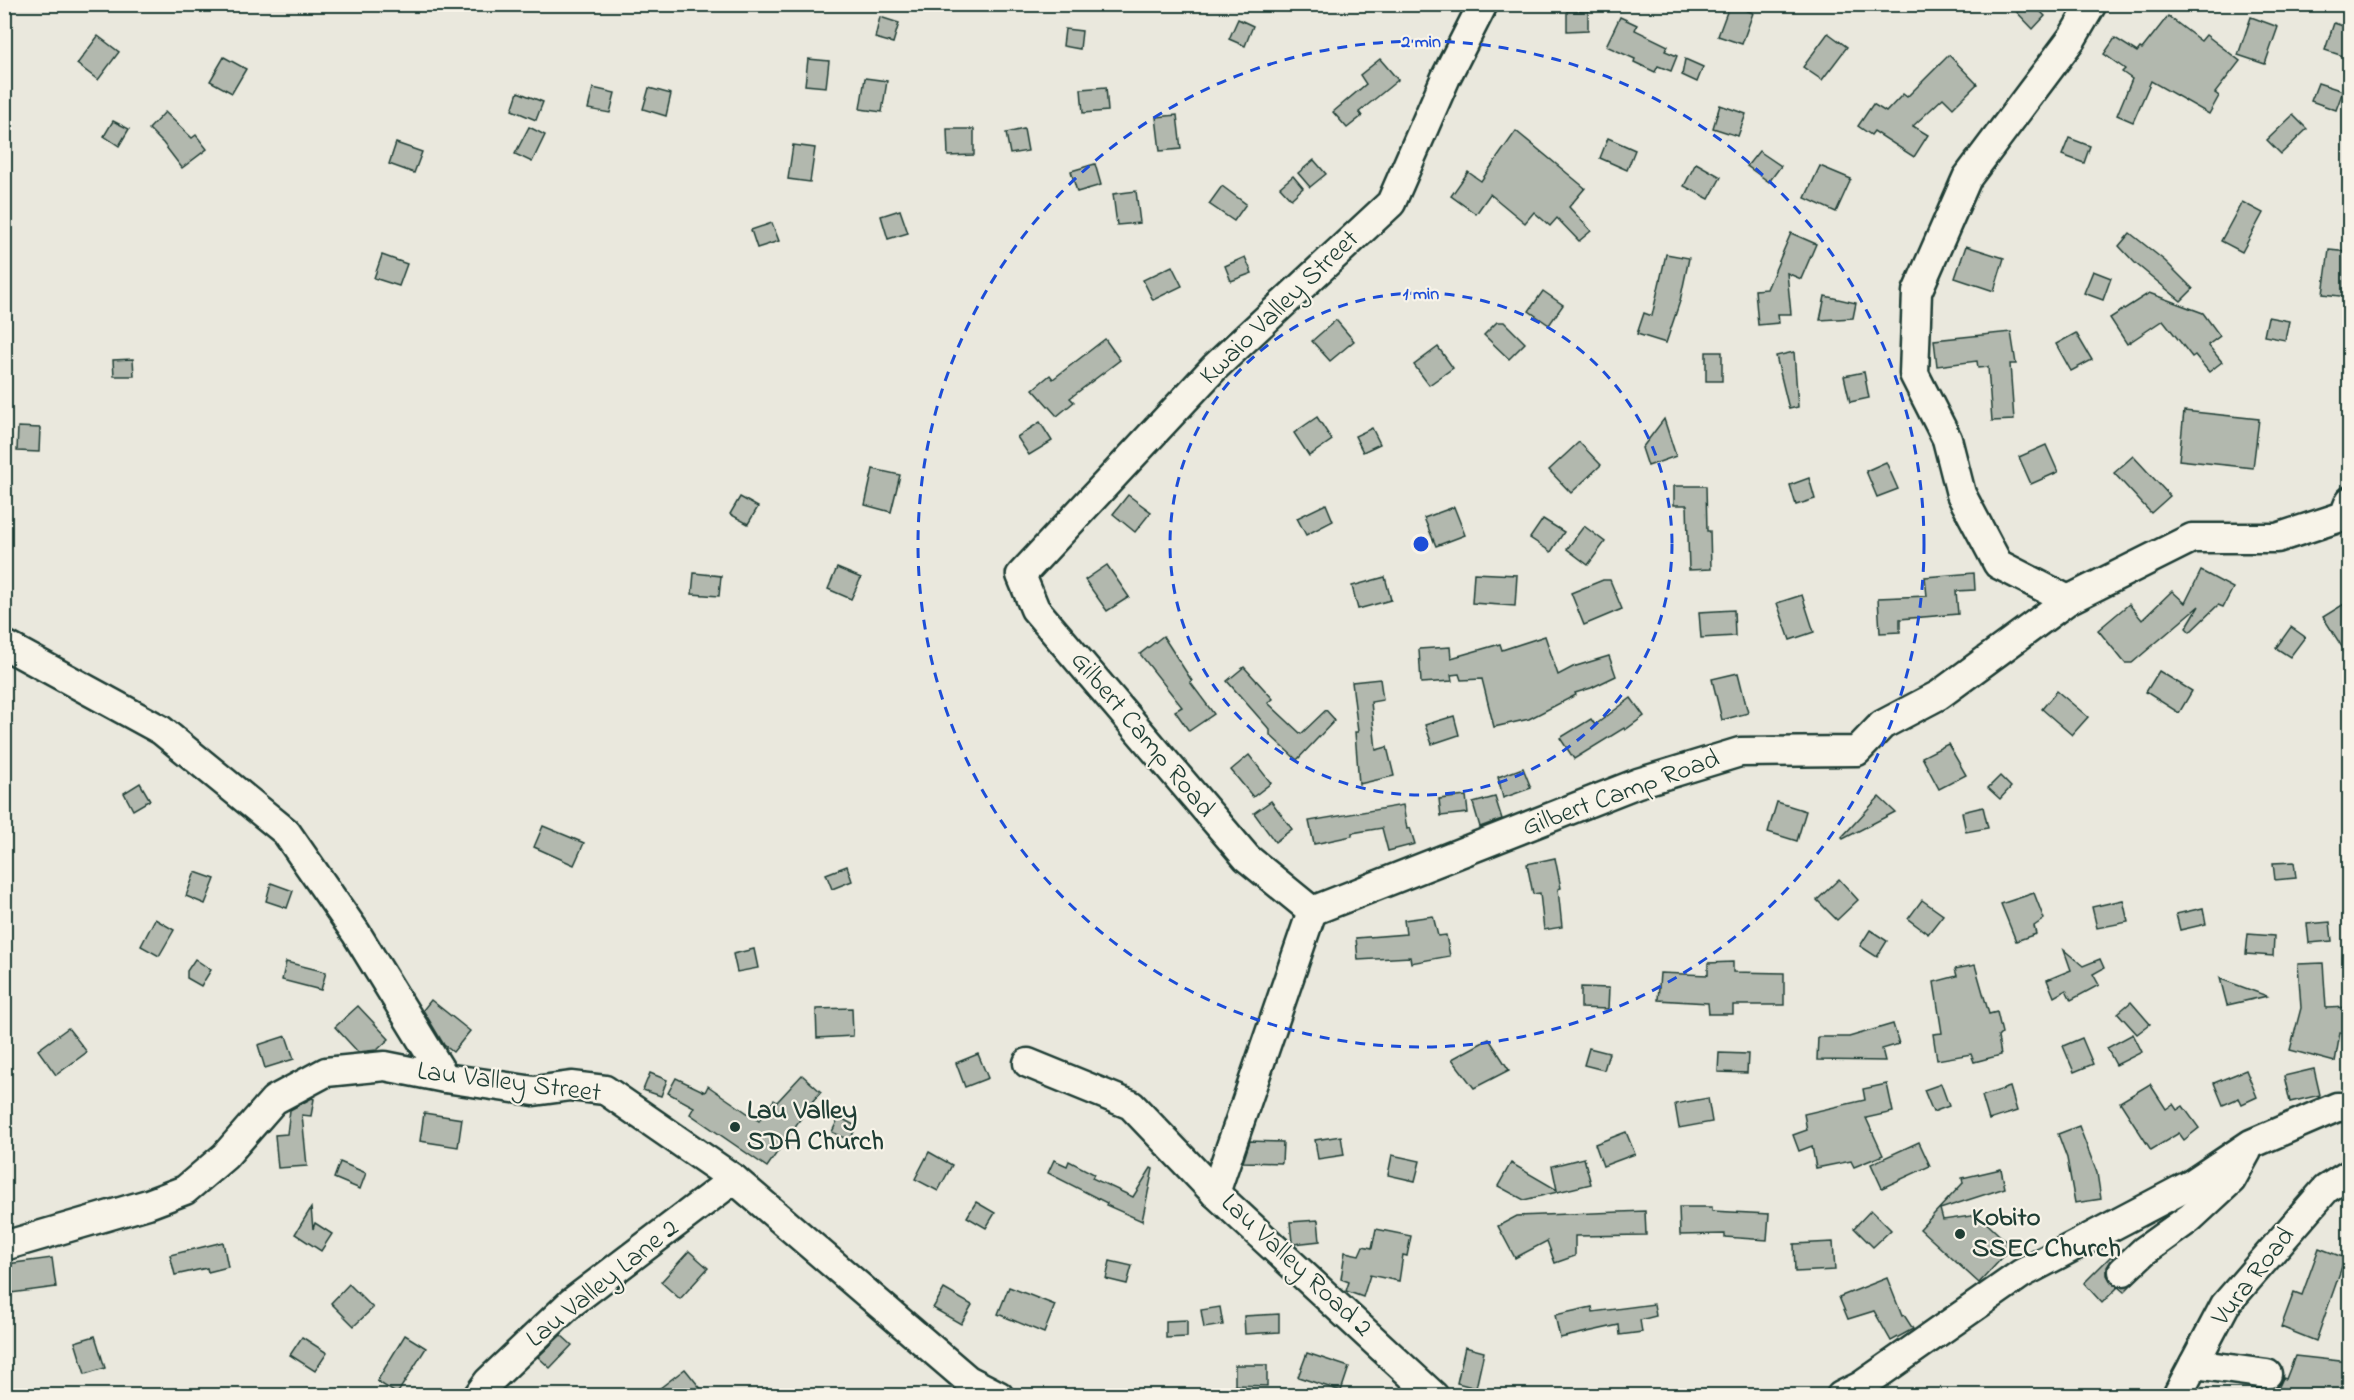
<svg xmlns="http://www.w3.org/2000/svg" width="2354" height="1400" viewBox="0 0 2354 1400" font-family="'Indie Flower',sans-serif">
<rect width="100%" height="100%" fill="#eae8dd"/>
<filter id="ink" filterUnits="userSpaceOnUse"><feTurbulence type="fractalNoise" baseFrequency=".0167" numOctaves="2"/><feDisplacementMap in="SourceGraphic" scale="12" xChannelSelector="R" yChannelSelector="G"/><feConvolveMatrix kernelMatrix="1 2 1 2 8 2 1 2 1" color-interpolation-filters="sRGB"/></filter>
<g filter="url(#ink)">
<g fill="#b2b8ae" stroke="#1f3d34" stroke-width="1.5">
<polygon points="1730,4 1753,13 1742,44 1718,36"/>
<polygon points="2009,4 2033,4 2045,16 2033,29"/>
<polygon points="1567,11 1588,11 1588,30 1567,31"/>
<polygon points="2168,16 2201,41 2206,35 2240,61 2215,93 2219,96 2209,114 2151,81 2133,122 2117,115 2132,79 2122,72 2125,69 2104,54 2115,38 2137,52 2140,48 2142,49"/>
<polygon points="880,17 899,23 893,43 875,38"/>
<polygon points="1620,17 1637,25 1635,30 1668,46 1665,51 1677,56 1671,71 1658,66 1655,72 1634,62 1635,59 1606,46"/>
<polygon points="2251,17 2278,27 2265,64 2238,55"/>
<polygon points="1238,19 1253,26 1245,46 1229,39"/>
<polygon points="2334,23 2349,28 2349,37 2343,56 2325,50"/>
<polygon points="1065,29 1082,31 1080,49 1063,46"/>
<polygon points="1828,33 1847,47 1822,80 1803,67"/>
<polygon points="98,36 119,52 98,80 77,64"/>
<polygon points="1949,55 1977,84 1953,108 1943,98 1913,126 1928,135 1914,157 1874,131 1871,135 1858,126 1873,104 1886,112 1903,94 1907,97"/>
<polygon points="224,57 246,69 232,93 210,81"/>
<polygon points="808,59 829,61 826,87 805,85"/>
<polygon points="1380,59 1398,80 1359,112 1362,116 1347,128 1333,112 1366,84 1360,75"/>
<polygon points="1685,59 1703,67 1697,82 1682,75"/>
<polygon points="865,78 887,81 882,112 860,109"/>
<polygon points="2318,83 2343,91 2336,110 2311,101"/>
<polygon points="1106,87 1108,111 1083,113 1081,89"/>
<polygon points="593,88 615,93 610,113 588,109"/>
<polygon points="649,88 671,94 666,116 643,109"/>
<polygon points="518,92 543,102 536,120 512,110"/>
<polygon points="1720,105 1746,114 1738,136 1713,128"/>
<polygon points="165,112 192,138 196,135 207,149 182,168 163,143 149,129"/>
<polygon points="1177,115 1181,149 1160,151 1156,117"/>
<polygon points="2293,115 2307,129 2281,154 2267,140"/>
<polygon points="113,121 129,129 119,146 104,136"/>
<polygon points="529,127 545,135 532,162 515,154"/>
<polygon points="947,129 974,129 974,155 948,156"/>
<polygon points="1024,129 1028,151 1010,154 1006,133"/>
<polygon points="1516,131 1585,188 1569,207 1591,231 1579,241 1557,218 1550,226 1534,212 1525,223 1490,194 1476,214 1451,196 1468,172 1481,181"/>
<polygon points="1608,138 1635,150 1627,170 1600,158"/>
<polygon points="2069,138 2090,146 2084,163 2062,155"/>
<polygon points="396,143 422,152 414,173 389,164"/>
<polygon points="793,145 815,148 810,182 788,179"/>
<polygon points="1759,151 1781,166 1769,182 1747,166"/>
<polygon points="1314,160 1326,174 1310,187 1298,173"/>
<polygon points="1696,163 1721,177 1709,199 1684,186"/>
<polygon points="1095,164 1101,185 1077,192 1071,171"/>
<polygon points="1820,166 1851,179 1836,212 1805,198"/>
<polygon points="1293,176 1303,188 1291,199 1280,187"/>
<polygon points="1222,186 1246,204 1234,221 1209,204"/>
<polygon points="1136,191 1140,223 1117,225 1113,194"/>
<polygon points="2242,202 2263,213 2242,252 2221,241"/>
<polygon points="900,210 908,233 888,239 881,216"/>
<polygon points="772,223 779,241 757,248 751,230"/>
<polygon points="1791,233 1816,244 1801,279 1787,273 1791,314 1778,314 1779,323 1758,325 1755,290 1767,289"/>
<polygon points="2130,233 2165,261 2193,289 2181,301 2135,263 2119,246"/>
<polygon points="1966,246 2004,258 1994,291 1955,278"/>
<polygon points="2329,250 2349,252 2348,297 2323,294"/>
<polygon points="1666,254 1689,258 1680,301 1666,343 1637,334 1644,313 1652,316"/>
<polygon points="382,255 407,264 399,286 374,278"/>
<polygon points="1245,257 1252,273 1231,281 1225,266"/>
<polygon points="1172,266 1182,286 1153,300 1143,280"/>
<polygon points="2093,271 2111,278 2103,300 2084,293"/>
<polygon points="1543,291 1563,305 1549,325 1529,311"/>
<polygon points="2149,293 2203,313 2220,336 2208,345 2222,362 2209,372 2195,355 2192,357 2163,320 2127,344 2110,318"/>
<polygon points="1825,296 1856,303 1853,318 1820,320"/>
<polygon points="2268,317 2289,321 2285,340 2264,336"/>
<polygon points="1336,320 1354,341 1330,361 1312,341"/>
<polygon points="1497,322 1504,322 1525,343 1509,359 1484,335"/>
<polygon points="2011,332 2016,364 2010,364 2014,420 1992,421 1988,367 1978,368 1977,361 1937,366 1934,340"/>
<polygon points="2076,333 2092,360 2071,371 2056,344"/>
<polygon points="1105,339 1120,360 1070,398 1074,402 1057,416 1033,389 1050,375 1053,379"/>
<polygon points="1438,347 1453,368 1429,385 1414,365"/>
<rect x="1706" y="352" width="16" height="29"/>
<polygon points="1794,352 1798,407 1789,409 1776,356"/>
<polygon points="133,359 134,376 114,376 113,360"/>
<polygon points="1864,372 1869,398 1850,402 1844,376"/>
<polygon points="2184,411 2259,419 2253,468 2179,460"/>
<polygon points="1317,417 1332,440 1309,456 1294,433"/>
<polygon points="1664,419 1676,456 1648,466 1642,448"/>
<polygon points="1040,422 1052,441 1029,455 1017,437"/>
<polygon points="18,427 40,428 39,452 17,451"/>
<polygon points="1372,428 1380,444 1363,452 1355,436"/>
<polygon points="1579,442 1601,465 1571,493 1549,470"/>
<polygon points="2046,445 2058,472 2031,484 2019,457"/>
<polygon points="2133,456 2170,496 2151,513 2114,473"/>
<polygon points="1886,462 1898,489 1877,497 1866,471"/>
<polygon points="873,469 900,475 891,512 865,505"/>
<polygon points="1809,478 1815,499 1796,505 1790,485"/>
<polygon points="1674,486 1706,486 1707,531 1710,531 1711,569 1689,570 1687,505 1674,505"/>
<polygon points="1128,495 1151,512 1135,532 1113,514"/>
<polygon points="740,497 758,507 748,524 730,514"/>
<polygon points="1326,504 1333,521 1306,535 1297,518"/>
<polygon points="1454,507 1465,535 1436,546 1424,518"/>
<polygon points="1543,519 1564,532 1551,552 1530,538"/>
<polygon points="1584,526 1605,542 1588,565 1567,549"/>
<polygon points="1107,565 1129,597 1107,611 1085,580"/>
<polygon points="837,568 861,578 851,599 828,589"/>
<polygon points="2201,571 2233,588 2223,607 2218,605 2190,632 2186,628 2199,606 2132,663 2125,663 2098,630 2129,604 2142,620 2172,591 2185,603"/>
<polygon points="694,573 721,576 719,596 692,594"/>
<polygon points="1474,573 1517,575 1515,606 1472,603"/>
<polygon points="1974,573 1975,590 1956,591 1958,614 1900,619 1900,632 1880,633 1878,598 1927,596 1925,577"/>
<polygon points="1385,577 1391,600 1358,609 1352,586"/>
<polygon points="1603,580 1610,580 1622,609 1584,625 1571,593"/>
<polygon points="1802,595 1814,632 1790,640 1777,603"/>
<polygon points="2344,604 2349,614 2349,658 2323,617"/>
<polygon points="1734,610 1735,636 1701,638 1699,612"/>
<polygon points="2291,627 2305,637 2290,657 2276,648"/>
<polygon points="1163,636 1192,681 1190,682 1214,714 1189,731 1175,711 1182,707 1140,654"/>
<polygon points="1545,636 1558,675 1573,667 1609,656 1616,676 1591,688 1575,693 1576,695 1529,719 1494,727 1482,679 1461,680 1459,674 1451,675 1452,681 1421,683 1419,649 1450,647 1451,658 1500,644 1502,650"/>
<polygon points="1244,667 1273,699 1268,703 1301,734 1326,710 1335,720 1297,760 1270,735 1270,730 1227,681"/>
<polygon points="2159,671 2192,691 2179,713 2146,692"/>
<polygon points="1738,673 1748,713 1722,720 1712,679"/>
<polygon points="1380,679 1383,700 1371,702 1376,750 1387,747 1394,776 1359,784 1355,732 1358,732 1352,682"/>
<polygon points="2057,691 2088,717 2072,735 2042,709"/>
<polygon points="1631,698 1644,716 1625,730 1624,728 1574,759 1560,738 1591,719 1595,725"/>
<polygon points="1454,716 1459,735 1432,744 1425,725"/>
<polygon points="1948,744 1966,775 1939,789 1922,757"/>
<polygon points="1249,755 1271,783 1253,797 1231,770"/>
<polygon points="1523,768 1531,788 1503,798 1498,777"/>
<polygon points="2000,776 2011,787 2000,799 1988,788"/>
<polygon points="140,783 150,800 133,810 124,793"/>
<polygon points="1466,796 1468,813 1441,816 1439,799"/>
<polygon points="1495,797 1502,819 1480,827 1473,803"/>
<polygon points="1879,797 1895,812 1843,839 1842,837"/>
<polygon points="1271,801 1292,829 1275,842 1254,813"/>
<polygon points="1777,802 1806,811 1797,841 1768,832"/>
<polygon points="1403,805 1407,829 1410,828 1415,844 1388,851 1382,828 1352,833 1352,836 1314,844 1309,821"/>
<polygon points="1983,807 1988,828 1966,832 1962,812"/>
<polygon points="543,826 584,843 574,865 534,847"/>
<polygon points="1555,858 1561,888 1558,889 1562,927 1544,930 1540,893 1533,894 1527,864"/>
<polygon points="2294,862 2296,878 2275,880 2273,863"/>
<polygon points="847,866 852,881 832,889 826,874"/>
<polygon points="195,872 215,879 205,904 186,896"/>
<polygon points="1839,879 1858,900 1837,920 1817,900"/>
<polygon points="271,883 293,891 287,908 266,901"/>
<polygon points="2034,893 2044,919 2034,926 2036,934 2016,941 2001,904"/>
<polygon points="1922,900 1943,915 1928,934 1908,919"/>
<polygon points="2123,900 2128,922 2097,928 2092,907"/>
<polygon points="2203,908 2206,924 2180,930 2176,914"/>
<polygon points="1433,916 1438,936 1446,935 1450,956 1411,963 1410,957 1358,960 1356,938 1406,934 1404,920"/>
<polygon points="155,919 174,930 159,956 141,946"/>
<polygon points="2330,922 2332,941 2309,943 2307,924"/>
<polygon points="1870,930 1887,941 1877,957 1860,946"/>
<polygon points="2248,934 2274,936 2273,956 2246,954"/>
<polygon points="754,949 758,968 737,972 733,954"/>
<polygon points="2064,950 2083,966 2100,959 2104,968 2093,974 2099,985 2071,1000 2066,990 2054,997 2047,980 2071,970"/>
<polygon points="195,959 211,970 201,986 187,978 187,971"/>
<polygon points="286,962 326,972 321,990 282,980"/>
<polygon points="1733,962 1733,972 1784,973 1784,1005 1733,1005 1733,1014 1709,1014 1708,1003 1658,1000 1660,973 1708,975 1708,963"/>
<polygon points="2323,963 2326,1008 2349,1007 2349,1025 2347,1025 2347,1033 2340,1033 2335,1062 2290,1050 2301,1008 2298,964"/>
<polygon points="1975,965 1989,1014 1997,1012 2002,1033 1998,1037 2001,1055 1974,1062 1971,1054 1937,1060 1933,1034 1942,1033 1934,982 1957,976 1955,969"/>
<polygon points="2220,978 2221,979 2267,996 2227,1005"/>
<polygon points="1581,987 1609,988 1608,1009 1581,1008"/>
<polygon points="431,1000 470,1031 453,1052 444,1045 423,1010"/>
<polygon points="2131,1002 2150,1024 2137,1034 2118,1013"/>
<polygon points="358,1006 389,1039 377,1050 358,1052 335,1027"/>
<polygon points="852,1008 853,1036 817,1038 816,1009"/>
<polygon points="1893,1024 1899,1044 1882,1049 1885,1061 1817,1060 1818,1037 1849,1037"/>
<polygon points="68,1028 87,1052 56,1075 38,1050"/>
<polygon points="2133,1034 2142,1052 2116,1065 2107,1048"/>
<polygon points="286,1036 294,1059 265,1068 258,1045"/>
<polygon points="2082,1038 2093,1064 2074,1072 2063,1046"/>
<polygon points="1489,1039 1509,1070 1474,1088 1452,1059"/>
<polygon points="1589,1048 1609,1053 1604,1070 1584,1065"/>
<polygon points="1719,1053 1748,1054 1747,1073 1718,1072"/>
<polygon points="978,1054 988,1078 965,1087 956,1063"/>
<polygon points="2314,1069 2320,1095 2290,1102 2284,1076"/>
<polygon points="2246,1070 2257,1097 2242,1104 2239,1098 2223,1105 2214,1083"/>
<polygon points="650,1073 667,1080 661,1096 643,1090"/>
<polygon points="802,1075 821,1092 798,1117 801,1118 767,1167 690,1114 694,1107 668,1093 676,1078 705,1092 708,1086 759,1121 774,1100 777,1102"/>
<polygon points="1887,1084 1893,1112 1866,1118 1883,1155 1854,1167 1851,1161 1816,1168 1812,1146 1799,1151 1793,1135 1807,1130 1804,1114 1865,1100 1863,1089"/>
<polygon points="1941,1084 1949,1106 1933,1112 1924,1090"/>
<polygon points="2150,1084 2166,1109 2173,1104 2177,1110 2183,1106 2199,1128 2184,1140 2179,1133 2151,1150 2120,1102"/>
<polygon points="2010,1087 2017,1111 1989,1120 1982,1096"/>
<polygon points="312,1098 314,1099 311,1116 302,1115 307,1166 278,1168 275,1135 287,1134 290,1110"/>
<polygon points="1708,1098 1712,1122 1679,1128 1675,1104"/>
<polygon points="424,1113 462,1119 458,1147 420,1141"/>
<polygon points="839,1117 856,1126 850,1141 832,1132"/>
<polygon points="2079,1126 2097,1173 2101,1199 2075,1203 2067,1158 2058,1134"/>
<polygon points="1626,1132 1635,1154 1603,1166 1595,1144"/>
<polygon points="1341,1136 1344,1155 1318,1159 1315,1140"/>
<polygon points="1250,1141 1283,1142 1282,1163 1243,1162"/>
<polygon points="1919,1142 1930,1166 1882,1188 1871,1164"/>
<polygon points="929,1152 952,1165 938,1191 915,1179"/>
<polygon points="1392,1155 1420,1161 1415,1181 1388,1175"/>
<polygon points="1584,1158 1591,1184 1524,1200 1498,1186 1511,1163 1557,1190 1552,1166"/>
<polygon points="1054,1160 1067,1166 1069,1161 1094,1174 1092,1178 1133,1197 1151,1168 1153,1169 1142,1221 1106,1205 1107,1203 1048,1173"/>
<polygon points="340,1162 366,1173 360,1189 334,1178"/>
<polygon points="2001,1169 2005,1188 1940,1209 1943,1220 1978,1215 2012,1247 1979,1283 1920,1229 1963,1183 1962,1178"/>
<polygon points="976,1202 995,1213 986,1228 967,1217"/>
<polygon points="1679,1207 1712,1207 1712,1211 1769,1214 1767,1240 1725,1237 1725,1234 1680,1235"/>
<polygon points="311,1208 313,1229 315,1223 332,1234 321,1251 295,1234"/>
<polygon points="1871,1210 1891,1230 1873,1247 1854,1228"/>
<polygon points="1645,1211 1646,1235 1575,1236 1575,1256 1555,1263 1547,1241 1515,1258 1498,1226 1517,1216"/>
<polygon points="1318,1220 1320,1241 1294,1244 1292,1242 1290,1222"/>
<polygon points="1376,1229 1411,1236 1407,1256 1403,1255 1399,1281 1370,1275 1363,1297 1346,1291 1349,1282 1341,1279 1345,1252 1359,1255 1363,1246 1372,1248"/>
<polygon points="223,1242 228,1267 208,1272 207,1268 175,1275 170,1255"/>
<polygon points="1833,1242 1835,1270 1795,1272 1794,1244"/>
<polygon points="2319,1248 2345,1258 2316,1341 2281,1327 2294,1292 2302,1295"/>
<polygon points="689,1251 708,1268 680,1299 661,1282"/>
<polygon points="2111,1256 2113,1258 2107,1267 2107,1275 2111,1282 2119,1287 2132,1284 2124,1292 2118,1287 2102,1303 2084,1283"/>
<polygon points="52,1258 56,1287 11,1293 7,1264"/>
<polygon points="1110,1261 1132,1266 1127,1284 1106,1279"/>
<polygon points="1887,1278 1902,1316 1904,1315 1913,1329 1891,1341 1874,1311 1848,1319 1839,1297"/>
<polygon points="349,1284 373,1308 354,1326 331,1303"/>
<polygon points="1009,1287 1055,1305 1044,1333 998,1314"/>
<polygon points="944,1289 972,1305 961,1324 933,1308"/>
<polygon points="1654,1304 1656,1316 1640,1320 1642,1332 1620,1335 1619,1325 1560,1338 1555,1315 1592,1307 1593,1312"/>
<polygon points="1220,1307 1223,1325 1204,1328 1201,1310"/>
<polygon points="1279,1314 1279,1332 1245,1334 1244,1316"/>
<polygon points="1187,1320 1187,1337 1166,1338 1166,1321"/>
<polygon points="405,1335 426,1348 397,1394 377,1381"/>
<polygon points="561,1335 572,1345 550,1368 538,1357"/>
<polygon points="95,1336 105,1368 85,1374 75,1342"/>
<polygon points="302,1337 327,1353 315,1371 290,1355"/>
<polygon points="1465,1347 1484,1352 1476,1388 1457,1383"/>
<polygon points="1307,1353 1349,1367 1341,1391 1298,1377"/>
<polygon points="2295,1356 2349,1362 2349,1395 2275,1395 2283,1378 2286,1379"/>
<polygon points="1235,1365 1267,1365 1267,1386 1235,1385"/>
<polygon points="685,1369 706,1395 651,1395"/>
</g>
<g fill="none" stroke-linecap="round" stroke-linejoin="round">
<defs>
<g id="minor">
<polyline points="1483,4 1446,77 1391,203 1215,367 1021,575 1035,609 1247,858 1312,911 1638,783 1740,752 1857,751 1882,725 1939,695 2068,600 2192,538 2277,538 2344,516 2350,501"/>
<polyline points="2068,600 1998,564 1961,494 1947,439 1914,374 1917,292 1967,178 2072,38 2092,4"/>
<polyline points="7,646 161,730 286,832 356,933 445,1078"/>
<polyline points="1028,1063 1131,1105 1215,1193 1434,1396"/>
<polyline points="1215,1193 1312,911"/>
<polyline points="4,1246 148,1204 185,1190 225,1156 274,1100 326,1072 385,1066 445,1078 534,1091 571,1086 605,1090 734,1179 968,1380 999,1396"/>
<polyline points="2123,1271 2144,1251 2190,1218 2231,1180 2247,1151"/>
<polyline points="2194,1364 2267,1374"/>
<polyline points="478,1396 488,1382 571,1303 734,1179"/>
<polyline points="1841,1396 1861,1386 2021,1274 2190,1185 2251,1144 2337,1107 2350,1107"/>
<polyline points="2177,1396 2225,1305 2326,1189 2350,1174"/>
</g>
</defs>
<use href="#minor" stroke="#1f3d34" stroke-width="33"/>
<use href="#minor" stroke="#f7f3e8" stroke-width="28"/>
</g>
</g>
<g fill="none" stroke="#1d4ed8" stroke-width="3" stroke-dasharray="10 8">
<circle cx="1421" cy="544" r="251"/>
<circle cx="1421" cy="544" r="503"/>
</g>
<g fill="#1f3d34" stroke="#f7f3e8" stroke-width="2">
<circle cx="735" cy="1127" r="6"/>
<circle cx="1960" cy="1234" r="6"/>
</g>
<g text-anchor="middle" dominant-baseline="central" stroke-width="4.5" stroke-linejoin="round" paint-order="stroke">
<g font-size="27" fill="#1f3d34" stroke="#f7f3e8">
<text transform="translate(1280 308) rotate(-44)">Kwaio Valley Street</text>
<text transform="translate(1142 735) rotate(50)">Gilbert Camp Road</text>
<text transform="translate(1621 794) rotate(-20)">Gilbert Camp Road</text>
<text transform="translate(509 1083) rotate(7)">Lau Valley Street</text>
<text transform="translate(1296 1266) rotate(43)">Lau Valley Road 2</text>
<text transform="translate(2254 1277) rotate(-52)">Vura Road</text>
<text transform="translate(603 1284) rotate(-39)">Lau Valley Lane 2</text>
</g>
<g font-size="27" font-weight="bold" fill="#1f3d34" stroke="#f7f3e8" text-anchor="start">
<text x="747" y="1111">Lau Valley<tspan x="747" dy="31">SDA Church</tspan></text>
<text x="1972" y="1218">Kobito<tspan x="1972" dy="31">SSEC Church</tspan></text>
</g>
</g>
<circle cx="1421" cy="544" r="9" fill="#1d4ed8" stroke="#f7f3e8" stroke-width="3"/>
<g font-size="18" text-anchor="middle" font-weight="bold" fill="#1d4ed8" stroke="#f7f3e8" stroke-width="4.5" stroke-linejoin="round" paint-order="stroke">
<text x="1421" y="47">2 min</text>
<text x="1421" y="299">1 min</text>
</g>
<rect width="2354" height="1400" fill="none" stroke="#f7f3e8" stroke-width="24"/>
<rect x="12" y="12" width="2330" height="1376" fill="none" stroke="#1f3d34" stroke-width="2" filter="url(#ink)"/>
</svg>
